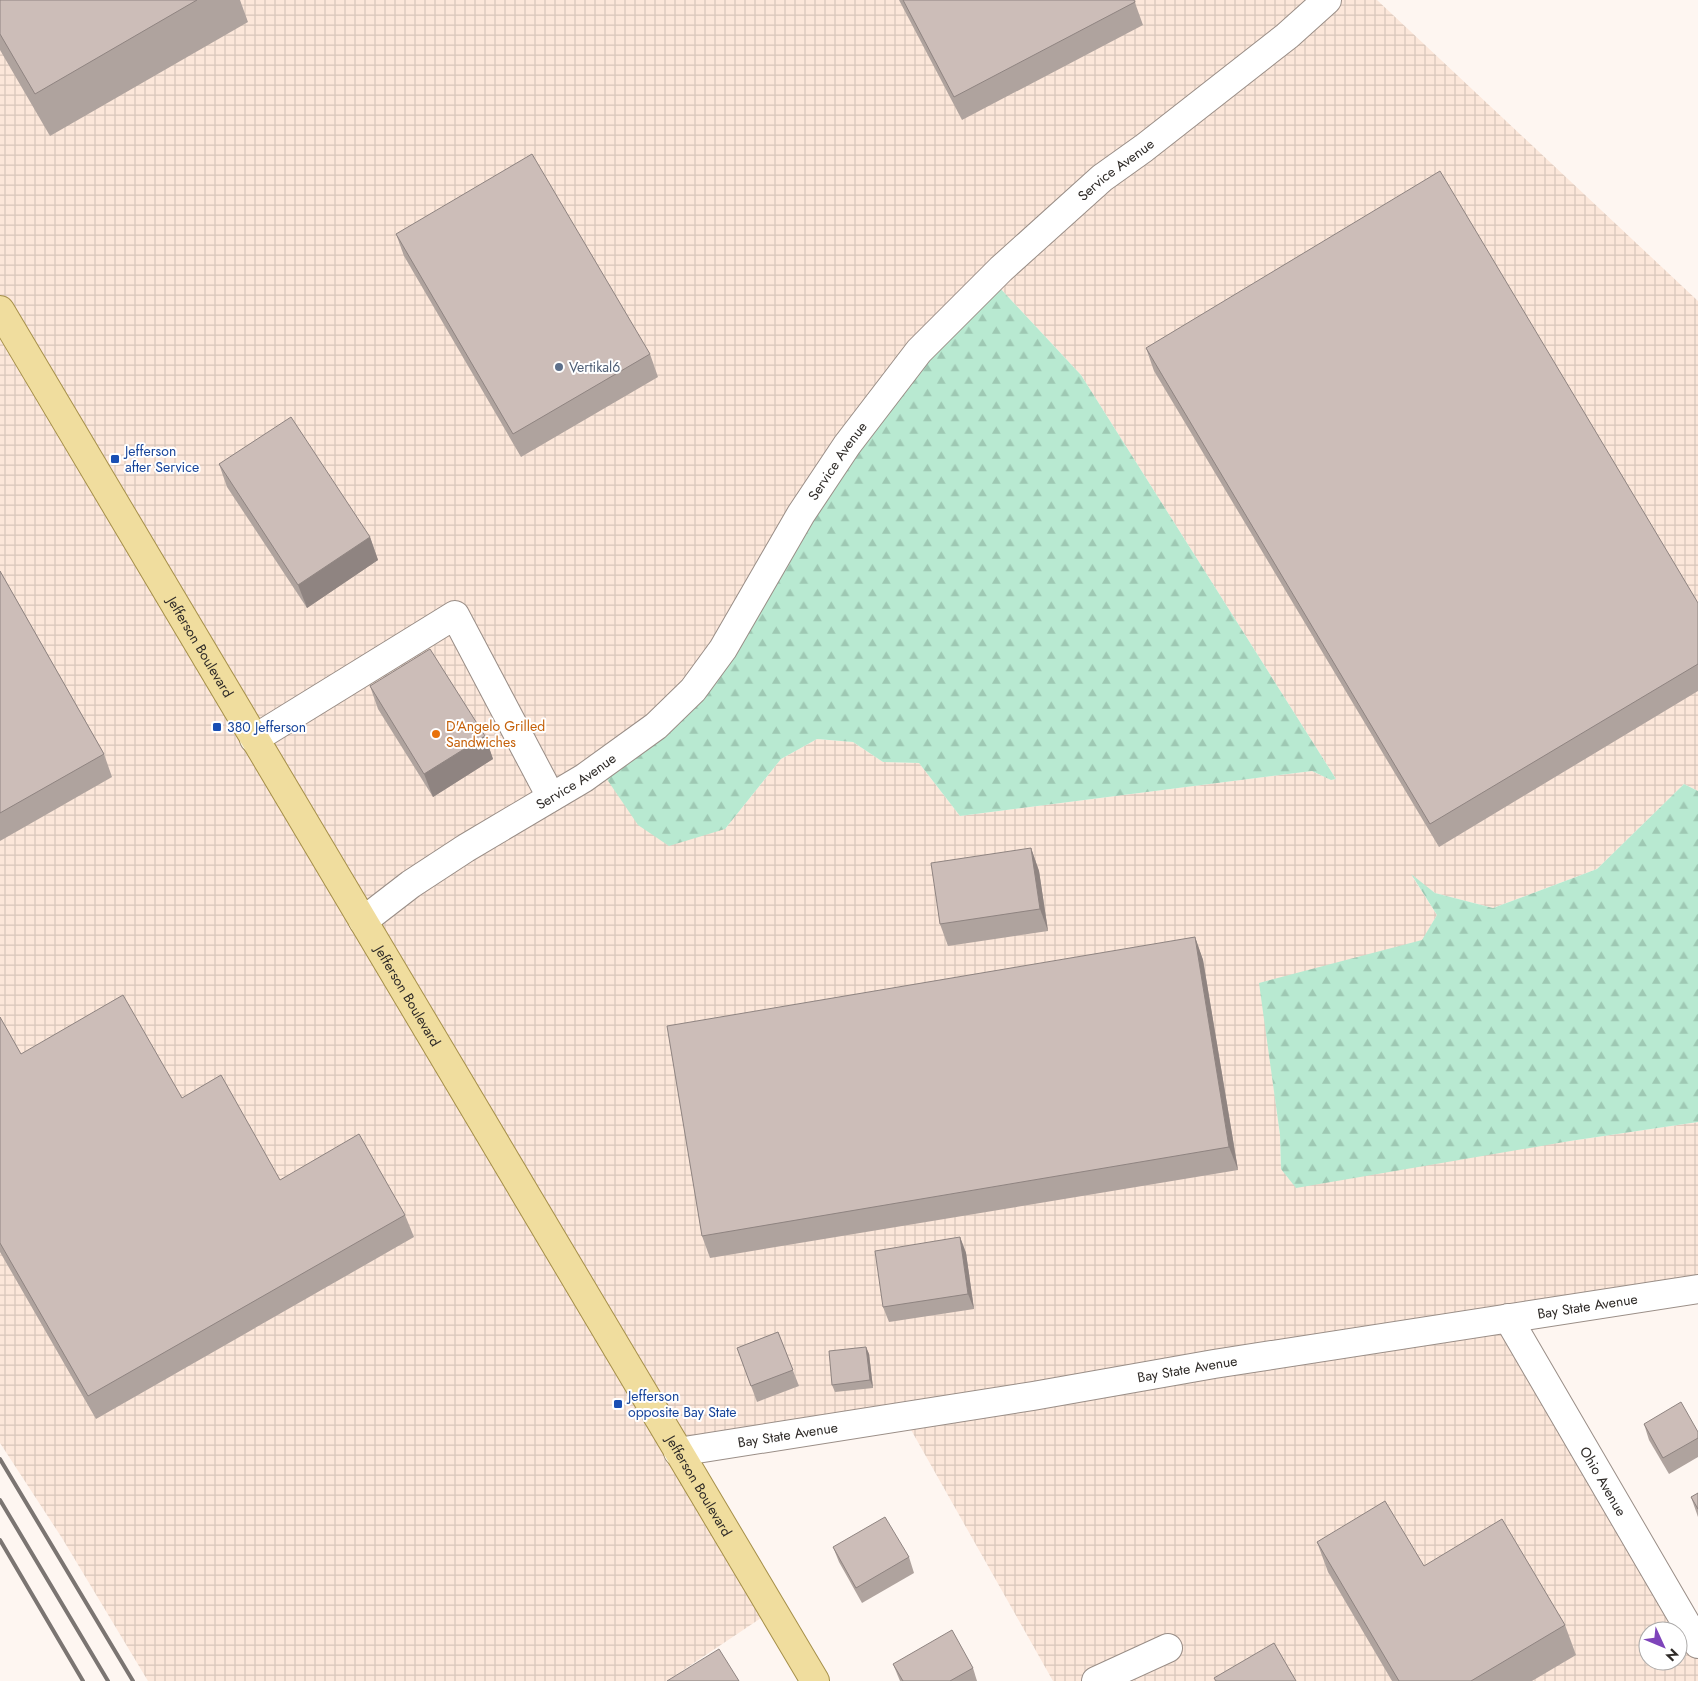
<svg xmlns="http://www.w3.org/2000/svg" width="1698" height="1681" viewBox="0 0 1698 1681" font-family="Jost,sans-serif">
<defs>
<pattern id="industrial-grid" width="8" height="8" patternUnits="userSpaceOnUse" patternTransform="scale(1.25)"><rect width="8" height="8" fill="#fce7da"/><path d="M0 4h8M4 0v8" fill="none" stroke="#d8c6bb"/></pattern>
<pattern id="forest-firs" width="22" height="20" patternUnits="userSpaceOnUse" patternTransform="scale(1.25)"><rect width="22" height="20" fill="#b8e9d1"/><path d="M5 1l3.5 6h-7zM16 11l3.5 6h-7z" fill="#9ec8b3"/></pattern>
</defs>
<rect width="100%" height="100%" fill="#fef6f1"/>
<path fill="url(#industrial-grid)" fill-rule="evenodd" d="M0,0h1377l321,301v490l-14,-7 -87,85 -104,39 -58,-15 -23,-17 25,39 -15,26 -162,42 20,152 1,34 289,-28 128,-19v169l-187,35 187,316v39h-645l-147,-260 -218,37 79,156 -100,67h-519l-86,-143 -62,-95zM999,287l82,88 255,404 -5,1 -19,-9 -352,45 -41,-53 -36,-1 -30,-20 -36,-3 -36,20 -56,70zM1648,1631h30v30h-30z"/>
<g fill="url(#forest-firs)">
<polygon points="987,287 999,287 1081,375 1336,779 1331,780 1312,771 960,816 919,763 883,762 853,742 817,739 781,759 725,829 669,846 638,825 602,772 661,728 854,444"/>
<polygon points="1684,784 1698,791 1698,1122 1570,1141 1296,1188 1281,1169 1280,1135 1259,983 1422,940 1437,915 1411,874 1435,893 1493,908 1597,869"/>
</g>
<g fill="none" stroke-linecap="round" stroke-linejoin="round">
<defs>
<g id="minor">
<polyline points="254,739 455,615 551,797"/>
<path id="s1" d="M363,921l48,-37 55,-36 118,-70 72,-52 37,-36 30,-41 78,-135 46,-69 72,-94 82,-82 101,-91 42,-30 143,-112 40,-36"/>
<path id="s2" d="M1508,1318l190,326"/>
<path id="s3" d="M678,1452l355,-56 181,-32 484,-75"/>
<polyline points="1096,1681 1168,1648"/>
</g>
<g id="major">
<path id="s4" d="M0,310l815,1371"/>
</g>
</defs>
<use href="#minor" stroke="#9a8e87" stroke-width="30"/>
<use href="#major" stroke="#a6904a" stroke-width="30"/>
<use href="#minor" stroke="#fff" stroke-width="28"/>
<use href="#major" stroke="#f0dd9e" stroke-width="28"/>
<g stroke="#7b7572" stroke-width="4">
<polyline points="0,1459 133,1681"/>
<polyline points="0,1500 108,1681"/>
<polyline points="0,1540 83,1681"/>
</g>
</g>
<g fill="#afa39e">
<polygon points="0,0 240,0 248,22 50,136 0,50"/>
<polygon points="899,0 1134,0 1143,25 962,120"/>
<polygon points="396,234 650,354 658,377 521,457 404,256"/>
<polygon points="1146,348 1698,603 1698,691 1439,847 1154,371"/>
<polygon points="219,464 370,537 378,560 307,608 227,487"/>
<polygon points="0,571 104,754 112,777 0,841"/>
<polygon points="370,686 485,736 493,759 433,797 378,709"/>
<polygon points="1031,848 1039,871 1048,931 948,946 940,924"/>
<polygon points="1195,937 1203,960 1238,1170 710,1258 702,1236"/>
<polygon points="0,1017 21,1054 182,1098 280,1180 405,1215 414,1237 96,1419 0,1252"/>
<polygon points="960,1237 966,1253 974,1309 889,1322 883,1307"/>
<polygon points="778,1332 799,1386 757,1402 737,1348"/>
<polygon points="866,1347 869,1354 873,1388 835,1392 832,1385"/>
<polygon points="1644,1424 1698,1432 1698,1457 1669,1474 1649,1440"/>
<polygon points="1698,1493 1698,1517 1691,1497"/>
<polygon points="1317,1542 1424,1566 1565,1625 1576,1655 1532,1681 1392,1681 1328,1572"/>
<polygon points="833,1547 909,1557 914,1573 862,1603 839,1562"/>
<polygon points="893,1664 973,1668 977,1681 900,1681"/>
</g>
<g fill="#8f8481">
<polygon points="370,537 378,560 307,608 298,585"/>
<polygon points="485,736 493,759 433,797 424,774"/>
<polygon points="1031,848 1039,871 1048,931 1040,909"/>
<polygon points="1195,937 1203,960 1238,1170 1229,1147"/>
<polygon points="960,1237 966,1253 974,1309 968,1294"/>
<polygon points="866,1347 869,1354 873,1388 870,1380"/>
</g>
<g fill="#ccbdb8" stroke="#8f8481">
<polygon points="0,0 197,0 35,94 0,34"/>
<polygon points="903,0 1134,0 1135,2 954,97"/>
<polygon points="532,154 650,354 513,434 396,234"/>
<polygon points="1440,171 1698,603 1698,664 1430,824 1146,348"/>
<polygon points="291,417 370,537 298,585 219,464"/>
<polygon points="0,571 104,754 0,813"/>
<polygon points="430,649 485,736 424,774 370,686"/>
<polygon points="1031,848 1040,909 940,924 931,863"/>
<polygon points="1195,937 1229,1147 702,1236 667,1026"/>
<polygon points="123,995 182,1098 221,1075 280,1180 359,1134 405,1215 88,1396 0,1243 0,1017 21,1054"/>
<polygon points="960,1237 968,1294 883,1307 875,1251"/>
<polygon points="778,1332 793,1370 751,1386 737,1348"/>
<polygon points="866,1347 870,1380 832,1385 829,1351"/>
<polygon points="1681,1402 1698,1432 1698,1438 1663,1458 1644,1424"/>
<polygon points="1698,1493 1698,1509 1691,1497"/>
<polygon points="1385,1501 1424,1566 1502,1519 1565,1625 1471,1681 1399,1681 1317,1542"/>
<polygon points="885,1517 909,1557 856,1588 833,1547"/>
<polygon points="952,1630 973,1668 950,1681 903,1681 893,1664"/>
<polygon points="1274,1643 1296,1681 1216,1681 1214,1678"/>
<polygon points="719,1649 739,1681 667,1681"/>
</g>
<circle fill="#5c6f8a" stroke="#fff" stroke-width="2" cx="559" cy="367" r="5"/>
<g fill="#1a4fb4" stroke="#fff" stroke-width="2">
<rect x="110" y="454" width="10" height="10" rx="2.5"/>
<rect x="212" y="722" width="10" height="10" rx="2.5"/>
<rect x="613" y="1399" width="10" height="10" rx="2.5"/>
</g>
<circle fill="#e8710a" stroke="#fff" stroke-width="2" cx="436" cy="734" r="5"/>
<g text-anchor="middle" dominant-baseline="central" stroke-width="4" stroke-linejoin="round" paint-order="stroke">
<g font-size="14" fill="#2f2b28" stroke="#fff">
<text stroke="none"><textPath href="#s1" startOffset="1080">Service Avenue</textPath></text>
<text stroke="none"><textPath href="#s1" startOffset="675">Service Avenue</textPath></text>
<text stroke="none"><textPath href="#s4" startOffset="392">Jefferson Boulevard</textPath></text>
<text stroke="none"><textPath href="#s1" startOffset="255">Service Avenue</textPath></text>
<text stroke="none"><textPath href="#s4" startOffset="798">Jefferson Boulevard</textPath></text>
<text stroke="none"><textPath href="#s3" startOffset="921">Bay State Avenue</textPath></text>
<text stroke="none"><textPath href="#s3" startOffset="516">Bay State Avenue</textPath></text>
<text stroke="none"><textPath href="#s3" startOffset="111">Bay State Avenue</textPath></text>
<text stroke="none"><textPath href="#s2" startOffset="189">Ohio Avenue</textPath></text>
<text stroke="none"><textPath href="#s4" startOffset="1368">Jefferson Boulevard</textPath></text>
</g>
<g font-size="14" fill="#4e5e75" stroke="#fff" text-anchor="start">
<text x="569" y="367">Vertikal6</text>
</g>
<g font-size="14" fill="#164399" stroke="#fff" text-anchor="start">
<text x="125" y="451">Jefferson<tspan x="125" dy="16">after Service</tspan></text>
<text x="227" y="727">380 Jefferson</text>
<text x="628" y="1396">Jefferson<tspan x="628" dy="16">opposite Bay State</tspan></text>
</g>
<g font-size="14" fill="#c56008" stroke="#fff" text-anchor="start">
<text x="446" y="726">D'Angelo Grilled<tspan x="446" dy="16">Sandwiches</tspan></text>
</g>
</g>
<g transform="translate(1663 1646) rotate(134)"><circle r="24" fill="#ffffff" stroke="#acaaa9"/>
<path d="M0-4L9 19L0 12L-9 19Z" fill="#7e44ba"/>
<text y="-8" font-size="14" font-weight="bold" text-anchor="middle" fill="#2f2b28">N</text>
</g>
</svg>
